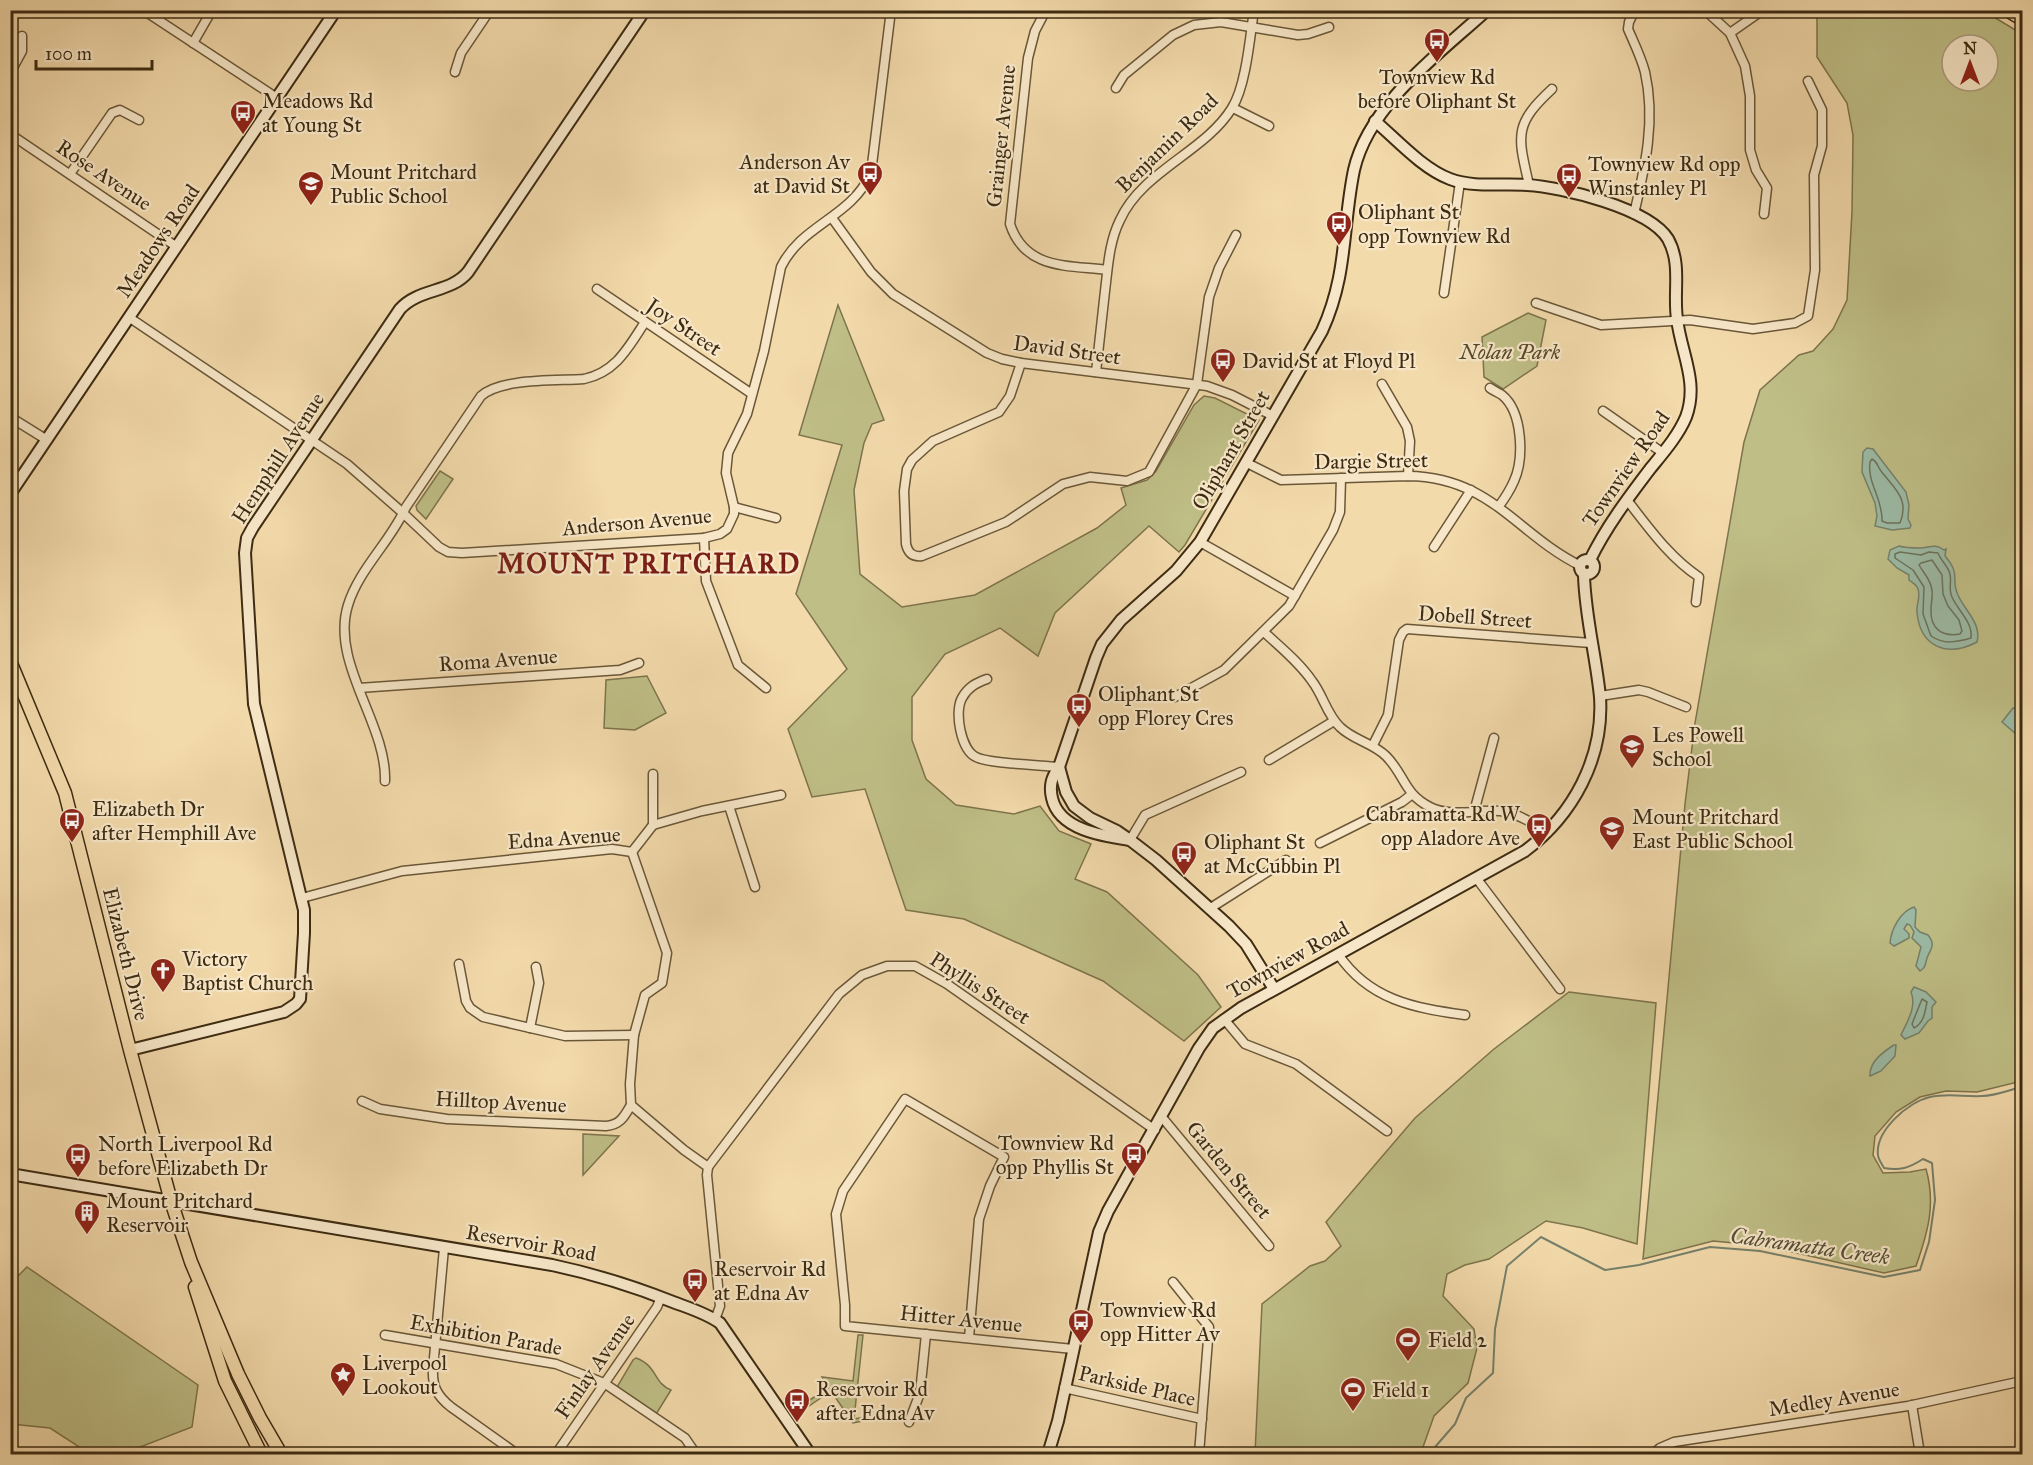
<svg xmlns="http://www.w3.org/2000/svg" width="2033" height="1465" viewBox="0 0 2033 1465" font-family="'IM FELL Great Primer',serif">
<rect width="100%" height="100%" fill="#f3daab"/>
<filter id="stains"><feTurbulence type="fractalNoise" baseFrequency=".00333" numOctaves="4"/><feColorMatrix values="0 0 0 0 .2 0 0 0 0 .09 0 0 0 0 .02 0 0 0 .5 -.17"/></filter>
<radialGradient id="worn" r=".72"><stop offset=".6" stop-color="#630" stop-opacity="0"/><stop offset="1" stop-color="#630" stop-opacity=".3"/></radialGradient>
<g fill="#bfbe86" stroke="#7e744c" stroke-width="1.5" fill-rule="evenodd">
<path d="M1817,11h167l38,23v1047l-45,11 -31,-1 -26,6 -24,15 -21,24 -2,19 10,18 27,-1 16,-3c10,35 2,63 -10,97l-32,7 -118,-27 -53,-5 -70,18 42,-455 10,-81 49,-281 16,-52 39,-35 14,-4 20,-22 14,-29 5,-88 1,-77 -6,-32 -30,-46zM1952,45h36v36h-36z"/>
<polygon points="838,305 884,420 872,424 864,443 854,490 860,574 902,607 975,595 1097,528 1126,505 1121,488 1147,480 1156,471 1194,405 1204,396 1215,398 1259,420 1185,545 1179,552 1149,526 1055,613 1038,656 1000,628 945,654 912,697 912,740 926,779 956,805 1014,814 1040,806 1059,831 1091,844 1075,879 1107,892 1198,975 1221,1007 1184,1041 1103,981 964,919 906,910 865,789 812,797 788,729 847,669 796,594 842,445 799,435"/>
<polygon points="1528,313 1546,320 1537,366 1503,389 1484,377 1482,337"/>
<polygon points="440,471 453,479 426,519 417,510 416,506"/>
<polygon points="647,676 666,713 635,730 604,728 606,680"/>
<polygon points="1569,992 1656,1003 1637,1244 1583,1228 1546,1221 1489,1259 1465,1265 1447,1274 1443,1296 1474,1329 1477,1348 1468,1383 1434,1416 1423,1447 1417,1454 1255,1454 1262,1304 1310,1266 1325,1261 1341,1246 1326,1222 1415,1118 1494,1049"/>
<polygon points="583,1134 619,1136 583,1175"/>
<polygon points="27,1267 198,1385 192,1427 122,1454 90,1454 50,1428 11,1424 11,1283"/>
<polygon points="858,1335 863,1335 854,1419 894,1412 893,1415 853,1423 831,1391 793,1417 790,1413 828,1388 822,1377 853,1381"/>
<path d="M636,1358c22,8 17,25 35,32l-16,26 -38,-29 16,-27z"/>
</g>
<g fill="#9cbba6" stroke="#76816b" stroke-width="1.5">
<polygon points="1867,448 1873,449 1906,492 1909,505 1908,519 1911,525 1910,528 1892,530 1875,526 1877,516 1875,503 1862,472 1863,452"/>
<path d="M1899,546c6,2 15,2 21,2 9,0 15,-5 24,2l2,-1 -1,7c17,20 5,22 13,39 6,15 24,28 19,47 -30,16 -57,5 -60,-30 -1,-7 4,-15 1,-23 -1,-4 -5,-6 -9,-9v-5l-12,-7 -9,-9 2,-9z"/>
<polygon points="2013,708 2022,711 2022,736 2016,734 2002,722"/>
<path d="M1914,907l2,3 -1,17 5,5 8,3c8,10 3,13 -1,23 -2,7 -1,9 -7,13l-4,-5 5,-19 -9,-9 2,-6 -4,-7 -3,-1 -3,5 5,5v4l-15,8 -4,-3c1,-14 11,-32 24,-36z"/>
<path d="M1914,987l12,5 10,10 -4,5v11l-4,3 -9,12 -14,6 -4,-4c6,-13 16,-28 10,-43z"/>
<path d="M1894,1045h2l-1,11 -14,15 -11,5c-1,-14 13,-24 24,-31z"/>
</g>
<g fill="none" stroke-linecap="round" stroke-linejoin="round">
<g stroke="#6c735c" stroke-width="1.5">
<path d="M1872,459c6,3 5,7 9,12 13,17 29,28 19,52h-13l-5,-2c1,-22 -15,-38 -12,-59z"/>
<path d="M1900,552l21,3 8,-3 9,1c3,8 10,13 12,21 2,8 -2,15 2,23 6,14 21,25 19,41 -14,4 -27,7 -40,-2l-8,-22 1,-27 -11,-17 -18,-12v-4z"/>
<path d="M1932,560l10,15 1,19 5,12 11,14 3,11 -2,3c-18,3 -30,-5 -29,-25 0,-8 3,-15 0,-23 -2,-8 -8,-14 -12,-21l2,-2z"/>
<path d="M1922,999l5,3c-2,10 -3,21 -13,26l-2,-4z"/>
</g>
<path stroke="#76816b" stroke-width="2" d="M1429,1454l26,-30 11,-26 27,-25 2,-44 12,-63 34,-29 64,33 34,-5 71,-18 50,4 124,26 36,-7 9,-28 6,-42 -3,-37 -9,-4c-14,9 -23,12 -39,9 -2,-4 -6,-9 -6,-13 -3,-24 30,-53 52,-58 18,-4 34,0 52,-1 13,0 27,-6 40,-9"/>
<defs>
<g id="street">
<polyline points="143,10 277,98"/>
<path d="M1046,10l-11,21 -7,27 -18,166c15,46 58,41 97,46"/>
<polyline points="1705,10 1730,33 1745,66 1750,96 1750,150 1756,170 1767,188 1764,214"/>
<polyline points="1730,33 1763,10"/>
<polyline points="193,43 212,10"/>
<polyline points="455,72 461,53 490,10"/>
<polyline points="10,73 22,51 22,36"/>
<polyline points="1116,88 1124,75 1173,35 1194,25 1221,22 1298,35 1308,34 1329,27"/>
<polyline points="1233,108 1269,126"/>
<polyline points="10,134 177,247"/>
<polyline points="70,174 112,113 120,110 139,120"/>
<path d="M1529,185c-11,-49 -16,-60 23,-96"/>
<path d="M1634,214c11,-47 22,-93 11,-142 -4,-15 -11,-29 -17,-43l1,-7 6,-12"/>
<polyline points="832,218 871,272 893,294 987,353 1002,359 1021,363 1207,386 1232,395 1273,416"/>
<polyline points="597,289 752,394"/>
<polyline points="1444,293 1460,182"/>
<polyline points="1536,303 1601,325 1690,320 1753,329 1795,323 1808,316 1815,270 1814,175 1822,146 1822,110 1808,81"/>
<path d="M130,318l217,146 56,49 36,34 9,5 14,1 242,-15 16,-4 7,-5 7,-15v-7l-8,-34 2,-20 19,-39 17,-63 17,-84c21,-43 70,-49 90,-94l20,-163"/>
<path d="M1021,363l-11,33 -11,16 -66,29 -21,19 -5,9 -3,22 2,53c2,9 7,13 16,12l84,-34 57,-38 27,-7 37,4 22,-9 48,-88 12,-87 10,-29 17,-33"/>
<path d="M1096,372c3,-27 6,-54 9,-81 3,-24 4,-49 15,-71 22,-49 85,-68 112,-112 14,-22 18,-71 22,-98"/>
<polyline points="1382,384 1407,427 1410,441 1408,476"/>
<path d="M1490,388c4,3 9,5 12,7 21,17 22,64 12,86 -4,9 -9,17 -15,25"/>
<polyline points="1603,411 1663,453"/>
<polyline points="10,417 47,440"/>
<path d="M1247,463l34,17 127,-4c83,1 108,58 173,90"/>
<path d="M1627,500c22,28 42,57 72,77l-3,25"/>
<polyline points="734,507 776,518"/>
<polyline points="704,538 706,581 738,665 766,688"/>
<polyline points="1200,542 1295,596"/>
<polyline points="1434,547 1471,490"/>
<path d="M1264,632c16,15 35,30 48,49 11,14 15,34 28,46 13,13 33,16 46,29 19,19 17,37 44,51 25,12 51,0 77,5 14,3 28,13 41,20"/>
<path d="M987,679c-11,4 -19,8 -25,19 -8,14 -1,52 14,59 13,7 66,8 83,10"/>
<polyline points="359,688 620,670 639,663"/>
<polyline points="1600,696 1639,690 1648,692 1686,707"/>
<polyline points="1175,697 1224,670 1289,606 1333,530 1340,512 1341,478"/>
<polyline points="1373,745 1388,715 1399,640 1403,632 1407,629 1591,643"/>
<polyline points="1269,760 1334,721"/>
<polyline points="653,774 653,825"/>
<path d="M385,781c2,-57 -55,-118 -37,-176 11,-36 43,-64 58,-98l75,-111c20,-18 75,-15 103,-17 32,-7 44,-31 61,-57"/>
<polyline points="729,806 755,887"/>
<polyline points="1474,812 1494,738"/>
<polyline points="1130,840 1145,815 1241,772"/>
<polyline points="1320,843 1402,802 1411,795"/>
<polyline points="632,852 667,953 662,983 645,995 634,1035 630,1084 631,1105 684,1150 708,1167 707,1175 720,1306 715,1320"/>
<polyline points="632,852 653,825 702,811 781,795"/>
<polyline points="1477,879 1560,989"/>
<polyline points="302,898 402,871 612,849 632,852"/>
<polyline points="1209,909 1286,860"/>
<path d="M1338,954c31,46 76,54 127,61"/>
<polyline points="459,964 466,1001 470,1008 483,1017 565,1036 634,1035"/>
<polyline points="1224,1019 1245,1044 1296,1064 1387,1131"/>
<polyline points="530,1028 539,983 536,967"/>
<path d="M362,1101l18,8 67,10 159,7c14,-1 18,-9 25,-21"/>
<polyline points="1161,1116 1269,1246"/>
<polyline points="708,1167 839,994 862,975 887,966 915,966 947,984 1155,1130"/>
<path d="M444,1248l-11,121c-1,17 4,27 18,38l66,47"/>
<polyline points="1173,1282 1209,1327 1199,1454"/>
<polyline points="385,1335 556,1364 604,1383 685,1438 696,1454"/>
<polyline points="969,1338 979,1219 990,1186 1004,1157 905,1099 843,1191 836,1214 845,1305 845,1326 1073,1349"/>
<polyline points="1064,1388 1202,1419"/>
<polyline points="1912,1405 1920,1454"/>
<polyline points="909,1422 920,1393 926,1334"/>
<polyline points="556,1454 657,1307 661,1297"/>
<polyline points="1653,1454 1660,1448 1674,1442 1908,1406 2022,1381"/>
</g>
<g id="secondary">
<path d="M1375,121c22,19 48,48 75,58 24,9 52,4 77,6 35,2 122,23 141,54 14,25 5,53 9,80 4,34 22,63 9,98 -8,19 -23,36 -36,52 -22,29 -44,58 -60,91"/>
<polyline points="10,494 336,10"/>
<circle cx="1587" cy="567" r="7"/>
<polyline points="1059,767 1066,792 1074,806 1090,818 1117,831 1130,840 1156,860 1229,926 1246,944 1274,989"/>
<path d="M1130,840c-27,-4 -71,-10 -78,-42 -3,-13 0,-21 7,-31l37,-109 6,-14 19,-24 55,-49 24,-29 122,-211c26,-57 20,-103 32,-161 15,-66 85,-116 133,-160"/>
<path d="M130,1050l154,-38 12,-8 4,-5 4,-66v-23l-50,-206 -9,-151 2,-15 6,-11 147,-218c19,-21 51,-16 68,-37l177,-262"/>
<path d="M10,1174l542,91c42,9 81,21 121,37 16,6 33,11 47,21l90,131"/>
<path d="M1048,1454l10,-33 41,-189 9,-21 91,-163 14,-20 28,-20 284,-157c48,-36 79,-93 75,-154 -4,-41 -15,-81 -16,-122"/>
</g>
<g id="primary">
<polyline points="2007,10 2022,19"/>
<polyline points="10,661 65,793 130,1050 171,1201 191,1262 238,1374 260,1418 281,1454"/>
<polyline points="195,1287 225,1381 261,1454"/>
</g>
</defs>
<use href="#street" stroke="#6a5738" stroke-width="11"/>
<use href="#secondary" stroke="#3d2b12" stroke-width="14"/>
<use href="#primary" stroke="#3d2b12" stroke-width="15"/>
<use href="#street" stroke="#f7e7c8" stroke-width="8"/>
<use href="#secondary" stroke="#f7e7c8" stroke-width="10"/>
<use href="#primary" stroke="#f3daab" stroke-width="12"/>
</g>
<defs>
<symbol id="bus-pin" viewBox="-11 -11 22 30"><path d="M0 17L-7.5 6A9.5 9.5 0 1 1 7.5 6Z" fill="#8f2418" stroke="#f7e7c8"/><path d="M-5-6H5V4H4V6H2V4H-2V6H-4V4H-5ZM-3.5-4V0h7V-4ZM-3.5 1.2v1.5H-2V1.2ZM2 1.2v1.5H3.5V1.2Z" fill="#fff"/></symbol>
<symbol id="school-pin" viewBox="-11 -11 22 30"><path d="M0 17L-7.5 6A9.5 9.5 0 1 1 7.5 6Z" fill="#8f2418" stroke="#f7e7c8"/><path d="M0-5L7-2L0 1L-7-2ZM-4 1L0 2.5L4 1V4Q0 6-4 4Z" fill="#fff"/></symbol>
<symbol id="church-pin" viewBox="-11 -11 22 30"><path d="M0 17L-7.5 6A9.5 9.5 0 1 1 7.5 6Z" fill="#8f2418" stroke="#f7e7c8"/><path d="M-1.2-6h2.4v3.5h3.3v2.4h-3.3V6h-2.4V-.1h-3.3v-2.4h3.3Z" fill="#fff"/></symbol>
<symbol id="building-pin" viewBox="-11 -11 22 30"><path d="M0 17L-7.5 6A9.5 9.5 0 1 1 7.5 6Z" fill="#8f2418" stroke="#f7e7c8"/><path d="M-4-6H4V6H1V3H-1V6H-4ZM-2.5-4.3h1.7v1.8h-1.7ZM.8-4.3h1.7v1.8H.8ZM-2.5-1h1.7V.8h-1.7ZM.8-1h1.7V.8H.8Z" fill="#fff"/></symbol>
<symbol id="stadium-pin" viewBox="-11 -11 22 30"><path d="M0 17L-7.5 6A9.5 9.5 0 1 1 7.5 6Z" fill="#8f2418" stroke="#f7e7c8"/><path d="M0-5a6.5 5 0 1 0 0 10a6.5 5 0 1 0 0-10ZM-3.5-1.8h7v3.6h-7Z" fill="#fff"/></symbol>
<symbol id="sight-pin" viewBox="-11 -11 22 30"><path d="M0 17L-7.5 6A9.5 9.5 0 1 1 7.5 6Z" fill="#8f2418" stroke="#f7e7c8"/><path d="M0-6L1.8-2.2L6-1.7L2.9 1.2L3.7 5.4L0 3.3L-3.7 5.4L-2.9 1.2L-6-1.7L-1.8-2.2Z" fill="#fff"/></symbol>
</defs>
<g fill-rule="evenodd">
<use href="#bus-pin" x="1422" y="26" width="30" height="40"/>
<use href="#bus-pin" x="228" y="98" width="30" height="40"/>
<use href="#bus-pin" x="855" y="159" width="30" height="40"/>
<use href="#bus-pin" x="1554" y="161" width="30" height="40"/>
<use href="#school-pin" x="296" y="169" width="30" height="40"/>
<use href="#bus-pin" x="1324" y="209" width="30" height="40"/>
<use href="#bus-pin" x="1208" y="346" width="30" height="40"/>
<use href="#bus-pin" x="1064" y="691" width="30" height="40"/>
<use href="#school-pin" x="1617" y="732" width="30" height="40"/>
<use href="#bus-pin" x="57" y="806" width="30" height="40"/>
<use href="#bus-pin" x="1524" y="811" width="30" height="40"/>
<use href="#school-pin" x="1597" y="814" width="30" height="40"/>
<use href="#bus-pin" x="1169" y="839" width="30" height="40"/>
<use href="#church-pin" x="148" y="956" width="30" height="40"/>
<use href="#bus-pin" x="1119" y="1140" width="30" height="40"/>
<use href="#bus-pin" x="63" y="1141" width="30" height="40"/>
<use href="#building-pin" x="72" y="1198" width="30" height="40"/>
<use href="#bus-pin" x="680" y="1266" width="30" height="40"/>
<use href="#bus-pin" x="1066" y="1307" width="30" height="40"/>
<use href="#stadium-pin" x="1393" y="1325" width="30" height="40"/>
<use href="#sight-pin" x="328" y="1360" width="30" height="40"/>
<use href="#stadium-pin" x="1338" y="1375" width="30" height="40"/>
<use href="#bus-pin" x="782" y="1386" width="30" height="40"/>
</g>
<g text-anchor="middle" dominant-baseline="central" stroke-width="4.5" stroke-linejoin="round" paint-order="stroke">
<g font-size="21" fill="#3d2b12" stroke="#f7e7c8" text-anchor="start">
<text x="1437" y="77" text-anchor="middle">Townview Rd<tspan x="1437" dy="24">before Oliphant St</tspan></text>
<text x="262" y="101">Meadows Rd<tspan x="262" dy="24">at Young St</tspan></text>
<text x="850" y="162" text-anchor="end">Anderson Av<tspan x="850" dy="24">at David St</tspan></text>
<text x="1588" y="164">Townview Rd opp<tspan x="1588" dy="24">Winstanley Pl</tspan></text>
<text x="330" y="172">Mount Pritchard<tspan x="330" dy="24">Public School</tspan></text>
<text x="1358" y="212">Oliphant St<tspan x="1358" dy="24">opp Townview Rd</tspan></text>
<text x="1242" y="361">David St at Floyd Pl</text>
<text x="1098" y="694">Oliphant St<tspan x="1098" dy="24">opp Florey Cres</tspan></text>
<text x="1652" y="735">Les Powell<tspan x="1652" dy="24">School</tspan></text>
<text x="92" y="809">Elizabeth Dr<tspan x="92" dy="24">after Hemphill Ave</tspan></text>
<text x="1520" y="814" text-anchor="end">Cabramatta Rd W<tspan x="1520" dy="24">opp Aladore Ave</tspan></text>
<text x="1632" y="817">Mount Pritchard<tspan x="1632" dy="24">East Public School</tspan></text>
<text x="1204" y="842">Oliphant St<tspan x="1204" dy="24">at McCubbin Pl</tspan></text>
<text x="182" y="959">Victory<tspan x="182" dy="24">Baptist Church</tspan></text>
<text x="1114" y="1143" text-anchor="end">Townview Rd<tspan x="1114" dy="24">opp Phyllis St</tspan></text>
<text x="98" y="1144">North Liverpool Rd<tspan x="98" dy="24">before Elizabeth Dr</tspan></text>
<text x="106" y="1201">Mount Pritchard<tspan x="106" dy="24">Reservoir</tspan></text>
<text x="714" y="1269">Reservoir Rd<tspan x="714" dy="24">at Edna Av</tspan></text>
<text x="1100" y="1310">Townview Rd<tspan x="1100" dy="24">opp Hitter Av</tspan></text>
<text x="1428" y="1340">Field 2</text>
<text x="362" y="1363">Liverpool<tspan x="362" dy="24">Lookout</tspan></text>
<text x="816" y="1389">Reservoir Rd<tspan x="816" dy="24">after Edna Av</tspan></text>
<text x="1372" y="1390">Field 1</text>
</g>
<g font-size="21" fill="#3d2b12" stroke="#f7e7c8">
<text transform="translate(1001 136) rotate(-84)">Grainger Avenue</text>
<text transform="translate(1167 143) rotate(-44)">Benjamin Road</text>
<text transform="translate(104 175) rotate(34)">Rose Avenue</text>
<text transform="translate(158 241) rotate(-56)">Meadows Road</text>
<text transform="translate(684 327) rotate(34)">Joy Street</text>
<text transform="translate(1067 350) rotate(8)">David Street</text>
<text transform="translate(1231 450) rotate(-60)">Oliphant Street</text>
<text transform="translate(278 458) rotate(-57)">Hemphill Avenue</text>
<text transform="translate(1371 461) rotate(-1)">Dargie Street</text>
<text transform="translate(1626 469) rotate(-55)">Townview Road</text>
<text transform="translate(637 522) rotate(-5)">Anderson Avenue</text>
<text transform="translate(1475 617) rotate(4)">Dobell Street</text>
<text transform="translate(498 660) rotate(-4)">Roma Avenue</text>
<text transform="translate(564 838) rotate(-4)">Edna Avenue</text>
<text transform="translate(126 954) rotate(76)">Elizabeth Drive</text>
<text transform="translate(1288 960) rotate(-29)">Townview Road</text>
<text transform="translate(980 988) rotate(33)">Phyllis Street</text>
<text transform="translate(501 1102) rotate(3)">Hilltop Avenue</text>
<text transform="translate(1229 1170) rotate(50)">Garden Street</text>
<text transform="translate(531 1243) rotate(10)">Reservoir Road</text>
<text transform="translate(961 1319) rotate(6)">Hitter Avenue</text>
<text transform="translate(486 1335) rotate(10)">Exhibition Parade</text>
<text transform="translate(595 1366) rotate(-55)">Finlay Avenue</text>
<text transform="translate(1137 1386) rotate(13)">Parkside Place</text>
<text transform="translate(1834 1399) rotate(-9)">Medley Avenue</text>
</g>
<g font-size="21" font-style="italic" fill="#574829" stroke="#f7e7c8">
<text x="1510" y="352">Nolan Park</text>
</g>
<g font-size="22" font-style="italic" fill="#554f37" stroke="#f7e7c8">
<text transform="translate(1810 1246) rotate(8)">Cabramatta Creek</text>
</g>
<g font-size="27" font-weight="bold" letter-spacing="1.5" fill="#7a1f14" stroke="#f7e7c8">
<text x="649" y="563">MOUNT PRITCHARD</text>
</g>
</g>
<rect width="2033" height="1465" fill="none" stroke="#f3daab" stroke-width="36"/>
<rect x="12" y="12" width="2009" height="1441" fill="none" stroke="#3d2b12" stroke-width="3"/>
<rect x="18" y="18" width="1997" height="1429" fill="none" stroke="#3d2b12" stroke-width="1.5"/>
<g transform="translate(1970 63)"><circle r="28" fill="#f7e7c8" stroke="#ad9c7f" stroke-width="1.5"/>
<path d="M0-4.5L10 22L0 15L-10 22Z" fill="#8f2418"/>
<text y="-9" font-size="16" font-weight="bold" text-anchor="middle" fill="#3d2b12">N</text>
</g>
<path d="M36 60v9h116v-9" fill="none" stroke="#3d2b12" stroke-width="3"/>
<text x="45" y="60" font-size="18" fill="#3d2b12" stroke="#f7e7c8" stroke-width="4.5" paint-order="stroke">100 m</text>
<rect width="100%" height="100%" filter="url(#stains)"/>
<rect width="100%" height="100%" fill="url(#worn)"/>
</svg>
